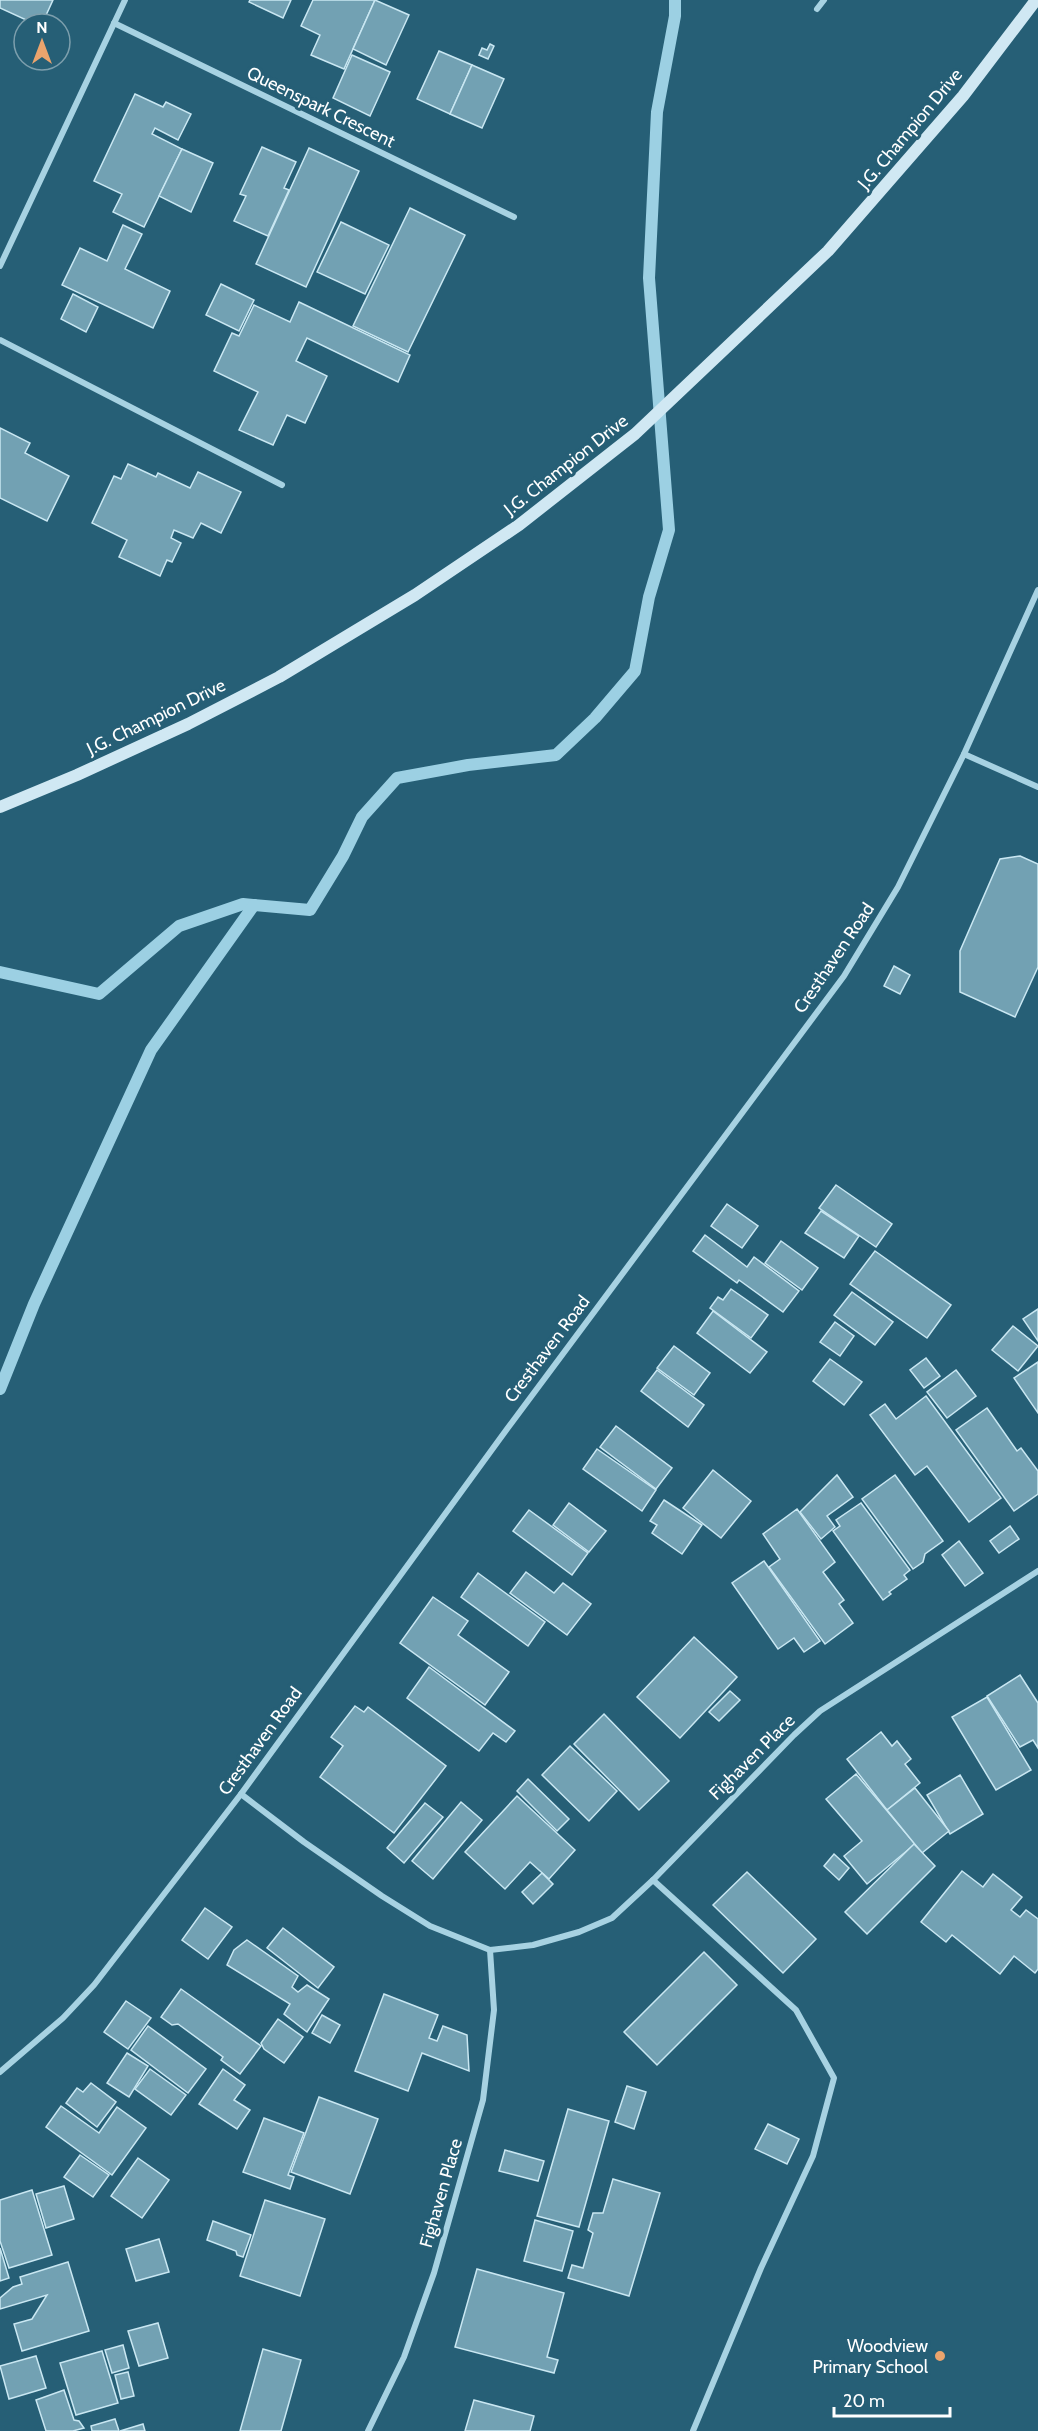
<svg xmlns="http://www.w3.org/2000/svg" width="1038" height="2431" viewBox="0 0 1038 2431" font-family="Cabin,sans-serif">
<rect width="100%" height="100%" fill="#265f76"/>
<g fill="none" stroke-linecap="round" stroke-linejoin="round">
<g stroke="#9cd0e3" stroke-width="12">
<polyline points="0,972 99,994 179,926 243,904 310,910 343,856 362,817 397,778 468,765 556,755 595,718 635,671 649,597 669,530 649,278 657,112 675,16 675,0"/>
<polyline points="0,1389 34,1304 151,1050 254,905"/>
</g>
</g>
<g fill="#72a1b3" stroke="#c9e7f2" stroke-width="1.5">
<polygon points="0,0 53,0 42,24 35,24 0,8"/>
<polygon points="250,0 291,0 283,18 249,2"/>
<polygon points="313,0 375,0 344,69 311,55 320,35 301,26"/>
<polygon points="375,0 409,15 386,65 353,49"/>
<polygon points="490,44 494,46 488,59 479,55 482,48 487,50"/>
<polygon points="439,51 472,65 450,114 417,99"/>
<polygon points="352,55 390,72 370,116 333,98"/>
<polygon points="472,65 504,79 482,128 450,114"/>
<polygon points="135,94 163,107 166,102 191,114 178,140 155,128 152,134 182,149 144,227 113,212 122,194 94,181"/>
<polygon points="262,147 296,162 284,188 289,190 268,236 234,221 246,196 240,194"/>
<polygon points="309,148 359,171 306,287 256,264"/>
<polygon points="182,149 213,163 191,212 159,196"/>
<polygon points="410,208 465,235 408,352 353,326"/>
<polygon points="341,222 389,245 365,294 317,272"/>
<polygon points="123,225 142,234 125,269 170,291 153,328 62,285 80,248 107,261"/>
<polygon points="221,284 254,300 239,331 206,315"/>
<polygon points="73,294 98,307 86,332 61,319"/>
<polygon points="299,302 410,355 398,382 307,338 296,361 327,376 305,423 287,415 273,445 239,430 258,392 214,371 232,333 239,336 254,305 290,322"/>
<polygon points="0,428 30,443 25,453 69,476 47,521 0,498"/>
<polygon points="128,464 156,477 158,473 190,488 198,472 241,492 221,533 201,523 193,538 174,530 171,538 181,543 172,562 167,560 160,576 119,557 127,540 92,523 114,476 121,479"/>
<polygon points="1020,856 1038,864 1038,967 1015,1017 960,992 960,951 1000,859"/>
<polygon points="894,966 910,975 900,994 884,986"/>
<polygon points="836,1185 892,1224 876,1247 819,1208"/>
<polygon points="727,1204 758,1226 742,1248 711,1226"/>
<polygon points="821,1211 859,1236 844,1258 805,1233"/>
<polygon points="705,1235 747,1267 754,1257 799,1291 783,1312 739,1280 737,1283 693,1251"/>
<polygon points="781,1241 818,1268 802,1290 765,1263"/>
<polygon points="875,1251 951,1305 927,1338 850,1284"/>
<polygon points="731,1289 768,1315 751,1338 710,1308 718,1297 723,1300"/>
<polygon points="852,1292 893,1322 875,1345 834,1315"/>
<polygon points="1038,1309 1038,1341 1023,1319"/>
<polygon points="713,1311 767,1352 750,1373 697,1333"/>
<polygon points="835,1322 854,1336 840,1356 820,1342"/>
<polygon points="1013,1326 1038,1346 1018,1371 992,1350"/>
<polygon points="674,1346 710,1373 694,1395 657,1368"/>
<polygon points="926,1358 940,1376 924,1388 910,1370"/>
<polygon points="830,1359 862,1382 844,1405 813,1381"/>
<polygon points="1038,1362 1038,1413 1014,1378"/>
<polygon points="657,1370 704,1405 688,1427 641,1391"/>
<polygon points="956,1370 976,1396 947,1418 927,1392"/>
<polygon points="926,1396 1001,1498 969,1522 927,1466 915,1475 870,1415 885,1404 896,1419"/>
<polygon points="987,1408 1017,1451 1021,1448 1038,1471 1038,1494 1014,1511 956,1430"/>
<polygon points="616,1426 672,1468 656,1489 600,1447"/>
<polygon points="597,1449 656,1490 642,1511 583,1469"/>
<polygon points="713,1470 751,1501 721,1538 683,1508"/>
<polygon points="837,1475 853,1497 827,1516 835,1527 821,1539 800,1512"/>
<polygon points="895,1475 943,1541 925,1554 923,1562 913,1569 862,1499"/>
<polygon points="664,1500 702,1525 682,1554 652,1533 657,1525 650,1521"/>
<polygon points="569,1503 606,1531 589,1552 553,1525"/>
<polygon points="861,1503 910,1570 904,1575 907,1579 889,1592 891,1594 883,1600 833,1531 840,1526 836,1520"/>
<polygon points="797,1509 835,1562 823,1572 844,1600 839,1604 853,1623 825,1644 769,1567 780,1559 763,1534"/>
<polygon points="529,1510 588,1553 572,1575 513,1531"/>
<polygon points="1010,1526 1019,1539 999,1553 990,1541"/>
<polygon points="959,1541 983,1573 965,1586 942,1555"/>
<polygon points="764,1561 820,1641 804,1652 794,1638 778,1649 732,1583"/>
<polygon points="526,1572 554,1593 563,1583 591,1604 567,1635 510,1593"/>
<polygon points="478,1573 545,1622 528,1646 461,1597"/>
<polygon points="433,1597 468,1621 458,1635 509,1672 485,1705 400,1643"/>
<polygon points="694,1637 737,1677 680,1738 637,1697"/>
<polygon points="429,1667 515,1731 506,1742 493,1733 479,1751 407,1698"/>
<polygon points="1020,1675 1038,1703 1038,1748 1033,1740 1020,1747 987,1696"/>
<polygon points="730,1691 740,1700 719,1721 709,1712"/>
<polygon points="987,1697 1031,1770 996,1790 952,1717"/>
<polygon points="355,1706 364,1712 368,1707 446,1766 394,1833 320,1777 343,1746 331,1737"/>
<polygon points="604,1714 669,1781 639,1810 574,1744"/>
<polygon points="881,1732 892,1746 897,1741 911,1759 905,1764 920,1783 887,1810 847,1759"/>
<polygon points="570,1746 617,1791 589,1821 542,1775"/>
<polygon points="856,1774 915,1844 867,1884 844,1856 862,1841 826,1799"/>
<polygon points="960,1775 983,1814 950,1834 927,1795"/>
<polygon points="528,1779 569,1819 557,1831 517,1791"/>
<polygon points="915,1788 949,1831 922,1853 887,1810"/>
<polygon points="517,1796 575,1850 549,1879 530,1862 505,1889 465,1852"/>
<polygon points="461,1802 482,1820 433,1879 412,1861"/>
<polygon points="425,1803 443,1817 404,1863 387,1848"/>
<polygon points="914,1844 935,1866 867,1934 845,1912"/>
<polygon points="834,1854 849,1868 839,1880 824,1866"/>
<polygon points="962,1871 983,1887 993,1874 1022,1897 1011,1910 1020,1917 1026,1910 1038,1919 1038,1969 1035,1973 1014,1956 1000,1974 952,1935 946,1942 921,1922"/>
<polygon points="747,1872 816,1939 783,1973 713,1905"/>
<polygon points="542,1873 553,1884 533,1904 522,1892"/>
<polygon points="205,1908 232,1927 208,1959 182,1940"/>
<polygon points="283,1928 334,1967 318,1988 267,1948"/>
<polygon points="247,1940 298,1976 292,1987 298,1992 307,1985 329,1999 307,2032 284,2014 290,2004 227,1965 234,1950"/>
<polygon points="704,1952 737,1985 657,2065 624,2032"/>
<polygon points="181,1989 261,2046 240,2074 221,2060 223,2057 178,2024 172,2025 161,2017"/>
<polygon points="384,1994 438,2015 429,2038 437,2041 443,2026 467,2035 469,2071 422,2053 408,2091 355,2071"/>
<polygon points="126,2001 151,2018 128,2049 104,2032"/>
<polygon points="322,2015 340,2025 330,2043 312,2033"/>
<polygon points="278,2019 303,2037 284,2063 264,2049 261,2043"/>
<polygon points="148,2026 206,2069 188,2093 131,2050"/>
<polygon points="127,2053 148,2066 129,2097 107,2083"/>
<polygon points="150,2069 186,2095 171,2115 135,2089"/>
<polygon points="223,2069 245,2085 234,2100 250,2110 237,2129 199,2104"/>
<polygon points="91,2083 116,2102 97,2127 66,2103 77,2088 83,2092"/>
<polygon points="627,2086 646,2092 634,2129 615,2122"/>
<polygon points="319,2097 378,2119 350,2194 291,2172"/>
<polygon points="61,2106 99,2133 117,2107 146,2128 112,2175 46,2127"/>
<polygon points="568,2109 609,2121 579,2227 537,2216"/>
<polygon points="264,2118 304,2133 288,2175 294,2177 290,2189 243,2172"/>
<polygon points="768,2124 799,2139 787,2164 755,2149"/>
<polygon points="505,2150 544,2161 538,2181 499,2171"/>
<polygon points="80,2155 109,2175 93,2197 64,2177"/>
<polygon points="138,2158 169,2180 142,2218 111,2196"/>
<polygon points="613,2179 660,2193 629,2296 568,2278 572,2265 583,2268 593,2233 588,2230 593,2213 603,2213"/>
<polygon points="64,2186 74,2219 46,2228 36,2194"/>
<polygon points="32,2190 52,2255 9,2268 0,2241 0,2200"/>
<polygon points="265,2200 325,2219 300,2296 240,2276"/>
<polygon points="535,2220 573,2231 562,2271 524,2261"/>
<polygon points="213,2221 251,2235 243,2257 237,2255 236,2251 207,2240"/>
<polygon points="159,2239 169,2272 136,2281 126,2249"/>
<polygon points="0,2248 9,2278 0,2281"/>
<polygon points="68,2262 89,2331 22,2351 14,2324 32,2319 47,2295 0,2309 0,2298 13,2287 22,2284 20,2277"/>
<polygon points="477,2269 564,2293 547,2357 558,2360 554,2373 455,2347"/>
<polygon points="158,2323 168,2358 139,2366 128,2331"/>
<polygon points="123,2345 129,2368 112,2373 105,2350"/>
<polygon points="263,2349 301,2360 281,2431 240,2431"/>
<polygon points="102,2351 118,2403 76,2415 60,2363"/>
<polygon points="36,2356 46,2388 9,2399 0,2366"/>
<polygon points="128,2372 134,2396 121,2399 115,2375"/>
<polygon points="64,2390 74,2420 79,2421 84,2428 73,2431 46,2431 36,2400"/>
<polygon points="474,2400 534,2416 530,2431 465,2431"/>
<polygon points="115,2419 119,2431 92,2431 91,2426"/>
<polygon points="143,2424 145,2431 120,2431"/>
</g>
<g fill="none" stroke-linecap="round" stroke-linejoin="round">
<g stroke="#a7d2e2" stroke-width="6">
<polyline points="817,9 824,0"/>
<polyline points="114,23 514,217"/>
<polyline points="0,266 125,0"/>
<polyline points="0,340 282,485"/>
<polyline points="964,754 1038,787"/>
<polyline points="241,1794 304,1842 382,1896 430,1926 490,1950 533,1945 579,1932 612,1918 653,1880 794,1735 820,1711 1038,1571"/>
<polyline points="653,1880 796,2010 834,2078 813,2156 761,2268 693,2431"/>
<polyline points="0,2072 63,2018 94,1985 241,1794 507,1429 844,976 898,887 964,754 1038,590"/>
<polyline points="368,2431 404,2357 434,2273 483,2100 494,2010 490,1950"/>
</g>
<polyline stroke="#d0e8f3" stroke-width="12" points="0,807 77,775 188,724 279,677 415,595 519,525 635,434 828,251 963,96 1036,0"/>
</g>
<circle fill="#eba46d" stroke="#265f76" stroke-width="2" cx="940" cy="2356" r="6"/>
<g text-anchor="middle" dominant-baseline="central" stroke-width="6" stroke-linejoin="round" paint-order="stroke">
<g font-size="18" fill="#fff" stroke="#265f76">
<text transform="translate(321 107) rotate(26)">Queenspark Crescent</text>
<text transform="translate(910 129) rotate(-50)">J.G. Champion Drive</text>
<text transform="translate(566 465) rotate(-38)">J.G. Champion Drive</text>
<text transform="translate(156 717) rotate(-26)">J.G. Champion Drive</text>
<text transform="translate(834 958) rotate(-56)">Cresthaven Road</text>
<text transform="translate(547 1349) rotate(-53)">Cresthaven Road</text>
<text transform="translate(260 1741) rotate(-54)">Cresthaven Road</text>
<text transform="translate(752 1757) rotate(-45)">Fighaven Place</text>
<text transform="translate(441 2193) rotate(-74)">Fighaven Place</text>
</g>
<g font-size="18" fill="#fff" stroke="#265f76" text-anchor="end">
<text x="928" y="2346">Woodview<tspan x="928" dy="21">Primary School</tspan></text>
</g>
</g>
<g transform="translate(42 42)"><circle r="28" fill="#265f76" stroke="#7d9fad" stroke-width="1.5"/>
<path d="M0-4.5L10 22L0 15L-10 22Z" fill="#eba46d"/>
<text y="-9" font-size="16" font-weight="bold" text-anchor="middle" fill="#ffffff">N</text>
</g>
<path d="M834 2407v9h116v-9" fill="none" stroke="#ffffff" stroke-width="3"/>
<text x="843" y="2407" font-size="18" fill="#ffffff" stroke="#265f76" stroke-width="4.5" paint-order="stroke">20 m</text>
</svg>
